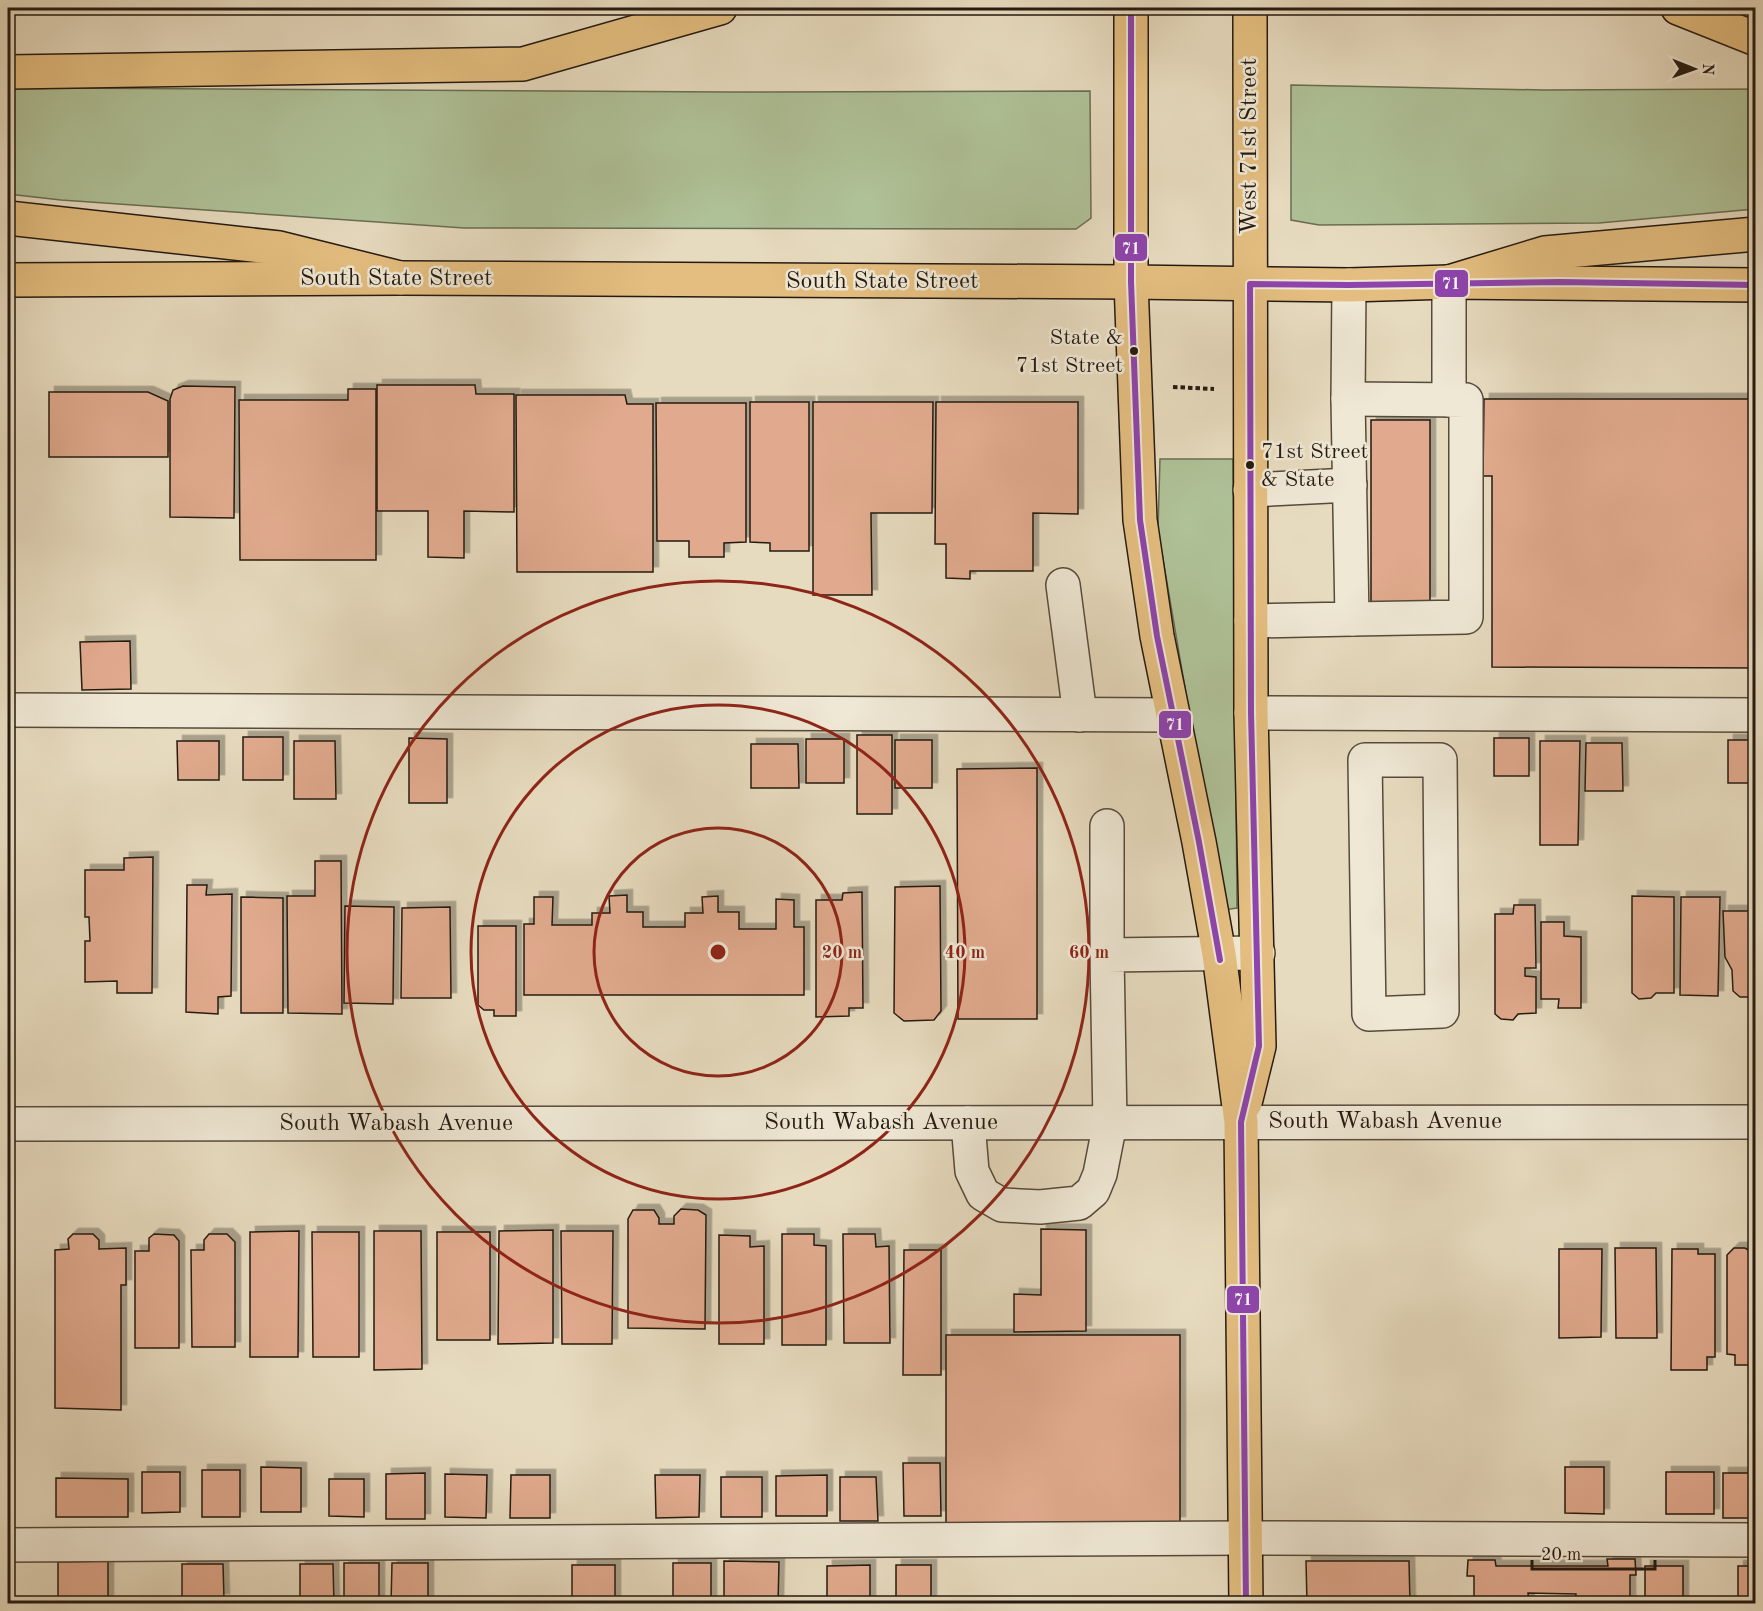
<svg xmlns="http://www.w3.org/2000/svg" width="1763" height="1611" viewBox="0 0 1763 1611" font-family="'Old Standard TT',serif">
<defs>
<filter id="shadow"><feDropShadow dx="5.5" dy="-5.5" stdDeviation="0" flood-color="#0004"/></filter>
</defs>
<rect width="100%" height="100%" fill="#e7dbbf"/>
<filter id="stains"><feTurbulence type="fractalNoise" baseFrequency=".00333" numOctaves="4"/><feColorMatrix values="0 0 0 0 .2 0 0 0 0 .09 0 0 0 0 .02 0 0 0 .5 -.17"/></filter>
<radialGradient id="worn" r=".72"><stop offset=".6" stop-color="#630" stop-opacity="0"/><stop offset="1" stop-color="#630" stop-opacity=".3"/></radialGradient>
<g fill="#afc197" stroke="#6a6e54" stroke-width="1.5">
<polygon points="1291,85 1544,90 1755,89 1755,209 1599,223 1319,225 1291,220"/>
<polygon points="65,88 730,92 1090,91 1091,218 1076,229 464,228 61,200 8,194 8,89"/>
<polygon points="1160,459 1233,459 1237,908 1223,910 1158,530"/>
</g>
<g fill="#e1aa8e" stroke="#251a11" stroke-width="1.5" filter="url(#shadow)">
<polygon points="377,385 475,385 476,394 514,394 514,512 464,511 464,558 428,557 428,511 377,511"/>
<polygon points="183,386 235,387 234,518 170,517 170,399 173,390"/>
<polygon points="348,389 376,389 376,560 240,560 239,400 348,400"/>
<polygon points="49,392 148,392 168,401 168,457 49,457"/>
<polygon points="516,395 625,395 627,404 653,404 653,572 517,572"/>
<polygon points="1484,399 1756,399 1756,668 1492,667 1492,476 1483,476"/>
<polygon points="750,402 809,402 809,551 770,551 770,543 750,542"/>
<polygon points="813,402 933,402 932,513 871,513 872,595 813,595"/>
<polygon points="936,402 1078,402 1078,514 1033,513 1033,571 970,571 970,579 946,578 946,544 935,544"/>
<polygon points="656,403 746,403 746,542 724,543 724,557 689,557 689,541 657,541"/>
<rect x="1371" y="420" width="59" height="182"/>
<polygon points="130,641 131,689 82,690 80,642"/>
<rect x="857" y="735" width="35" height="79"/>
<rect x="243" y="737" width="40" height="43"/>
<polygon points="409,738 447,739 447,803 409,803"/>
<rect x="1494" y="738" width="35" height="38"/>
<rect x="806" y="739" width="38" height="44"/>
<rect x="895" y="740" width="37" height="48"/>
<rect x="1728" y="740" width="28" height="43"/>
<polygon points="177,741 219,741 219,780 178,780"/>
<polygon points="294,741 335,741 336,799 294,799"/>
<polygon points="1540,741 1580,741 1578,845 1540,845"/>
<polygon points="1586,743 1622,743 1623,791 1585,791"/>
<polygon points="751,744 798,744 799,788 751,788"/>
<polygon points="1037,768 1037,1019 958,1019 957,769"/>
<polygon points="153,857 152,993 117,993 117,981 85,982 85,941 90,941 89,917 85,917 85,870 124,870 124,858"/>
<polygon points="315,861 341,861 342,1014 288,1013 287,896 315,896"/>
<polygon points="187,885 207,885 206,895 232,894 231,996 218,997 218,1014 186,1012"/>
<polygon points="940,886 941,1011 934,1020 904,1021 894,1013 895,887"/>
<polygon points="862,892 863,1008 849,1008 849,1016 816,1017 816,900 842,900 843,893"/>
<polygon points="627,895 627,912 643,912 643,927 685,927 685,913 703,913 702,897 718,896 718,912 739,912 739,929 776,929 776,899 794,900 794,927 804,927 804,995 524,995 524,924 534,924 534,897 553,897 552,925 592,925 592,913 610,913 609,896"/>
<polygon points="1632,896 1674,897 1674,993 1656,993 1651,998 1639,999 1632,993"/>
<polygon points="241,897 283,898 283,1013 241,1013"/>
<polygon points="1681,897 1720,897 1718,996 1680,995"/>
<polygon points="1514,905 1535,905 1536,968 1525,968 1525,976 1536,977 1536,1013 1518,1014 1513,1020 1501,1019 1495,1014 1495,914 1513,914"/>
<polygon points="345,906 394,907 393,1004 344,1003"/>
<polygon points="450,907 451,998 401,998 402,908"/>
<polygon points="1723,911 1756,911 1756,1012 1753,1012 1753,997 1740,997 1733,991 1732,970 1725,957"/>
<polygon points="1541,922 1564,922 1564,936 1581,937 1581,1008 1558,1008 1559,999 1541,999"/>
<polygon points="478,926 516,926 516,1016 494,1016 494,1010 484,1010 478,1005"/>
<polygon points="681,1209 698,1210 706,1215 705,1329 628,1328 628,1219 633,1210 654,1210 659,1218 659,1224 674,1224 674,1216"/>
<polygon points="1041,1229 1086,1230 1086,1331 1014,1332 1014,1294 1041,1295"/>
<polygon points="553,1230 553,1343 498,1344 499,1231"/>
<polygon points="299,1231 298,1357 250,1357 250,1232"/>
<polygon points="374,1231 421,1231 422,1369 374,1370"/>
<polygon points="561,1231 613,1231 612,1344 562,1344"/>
<polygon points="312,1232 359,1232 359,1357 313,1357"/>
<rect x="437" y="1232" width="53" height="108"/>
<polygon points="73,1234 93,1234 99,1240 99,1249 126,1248 126,1285 121,1285 121,1410 55,1408 55,1250 69,1249 68,1239"/>
<polygon points="154,1234 174,1235 179,1241 179,1348 135,1348 135,1251 149,1251 149,1238"/>
<polygon points="209,1234 227,1234 235,1242 235,1347 192,1347 191,1250 204,1250 204,1240"/>
<polygon points="782,1234 814,1234 814,1245 826,1246 826,1345 782,1345"/>
<polygon points="843,1234 875,1234 876,1247 889,1246 890,1343 844,1343"/>
<polygon points="719,1235 750,1236 750,1247 764,1246 764,1344 719,1344"/>
<polygon points="1615,1248 1656,1248 1657,1338 1616,1338"/>
<polygon points="1734,1248 1745,1248 1750,1251 1756,1252 1756,1365 1735,1365 1735,1355 1727,1354 1727,1255"/>
<polygon points="1559,1249 1602,1249 1601,1337 1559,1338"/>
<polygon points="1672,1249 1698,1249 1698,1254 1715,1254 1715,1357 1707,1357 1707,1370 1671,1370"/>
<polygon points="904,1250 941,1250 941,1375 903,1375"/>
<polygon points="946,1335 1180,1335 1180,1522 946,1523"/>
<polygon points="903,1463 940,1463 941,1516 904,1516"/>
<polygon points="261,1467 301,1468 301,1512 261,1512"/>
<polygon points="1565,1467 1604,1467 1604,1514 1565,1513"/>
<rect x="202" y="1470" width="38" height="47"/>
<polygon points="142,1472 180,1472 180,1512 142,1513"/>
<rect x="1666" y="1472" width="48" height="42"/>
<polygon points="425,1473 425,1519 386,1519 386,1474"/>
<rect x="1723" y="1473" width="33" height="45"/>
<polygon points="445,1474 487,1475 486,1518 445,1517"/>
<polygon points="511,1475 550,1475 550,1518 510,1518"/>
<polygon points="655,1475 700,1475 699,1517 656,1518"/>
<polygon points="827,1475 827,1516 776,1516 776,1476"/>
<rect x="721" y="1477" width="41" height="40"/>
<polygon points="840,1477 876,1477 878,1521 840,1521"/>
<polygon points="56,1478 128,1479 128,1517 56,1517"/>
<polygon points="329,1479 364,1479 364,1517 329,1516"/>
<polygon points="1607,1559 1635,1559 1636,1575 1630,1575 1630,1604 1575,1604 1576,1594 1528,1593 1529,1604 1474,1604 1474,1576 1467,1576 1468,1560 1495,1560 1496,1566 1608,1566"/>
<polygon points="108,1561 108,1601 58,1601 58,1562"/>
<polygon points="724,1561 779,1562 778,1604 724,1604"/>
<polygon points="1306,1561 1409,1561 1410,1604 1307,1604"/>
<rect x="344" y="1563" width="35" height="41"/>
<polygon points="392,1563 428,1563 428,1604 391,1604"/>
<rect x="673" y="1563" width="38" height="41"/>
<polygon points="182,1564 223,1564 224,1599 182,1599"/>
<polygon points="300,1564 333,1564 334,1604 300,1604"/>
<rect x="572" y="1565" width="43" height="39"/>
<polygon points="870,1565 870,1604 827,1604 827,1566"/>
<rect x="896" y="1565" width="35" height="39"/>
<rect x="1645" y="1566" width="38" height="38"/>
<rect x="1738" y="1566" width="18" height="38"/>
</g>
<g fill="none" stroke-linecap="round" stroke-linejoin="round">
<defs>
<g id="minor">
<polyline points="1449,282 1449,400"/>
<polyline points="1348,399 1466,400 1466,617 1352,619"/>
<polyline points="1250,490 1350,485"/>
<polyline points="1063,585 1080,715"/>
<polyline points="1251,621 1352,619 1348,399 1349,285"/>
<polyline points="8,710 1173,715"/>
<polyline points="1251,713 1756,715"/>
<polygon points="1365,760 1440,760 1442,1011 1369,1014"/>
<polyline points="1107,955 1107,826"/>
<polyline points="968,1123 972,1171 983,1194 1002,1205 1040,1207 1079,1203 1093,1191 1100,1174 1110,1123 1107,955 1258,953"/>
<polyline points="8,1124 1756,1122"/>
<polyline points="8,1545 1245,1538 1756,1540"/>
</g>
<g id="major">
<polyline points="1131,8 1131,282 1140,520 1157,636 1199,842 1219,954 1241,1122 1246,1604"/>
<polyline points="8,280 400,278 1131,282 1349,285 1449,282 1756,285"/>
<polyline points="1245,1103 1259,1046 1251,713 1250,8"/>
</g>
<g id="highway">
<polyline points="1678,8 1756,39"/>
<polyline points="8,72 523,64 720,8"/>
<polyline points="8,218 279,248 400,278"/>
<polyline points="1449,282 1545,253 1756,234"/>
</g>
</defs>
<use href="#minor" stroke="#564a3c" stroke-width="36"/>
<use href="#major" stroke="#251a11" stroke-width="36"/>
<use href="#highway" stroke="#251a11" stroke-width="36"/>
<polyline stroke="#251a11" stroke-width="4" stroke-dasharray="4.5 3" stroke-linecap="butt" points="1173,387 1214,389"/>
<use href="#minor" stroke="#efe8d5" stroke-width="33"/>
<use href="#major" stroke="#e4be80" stroke-width="33"/>
<use href="#highway" stroke="#e4be80" stroke-width="33"/>
<defs>
<g id="bus-1">
<polyline points="1131,8 1131,282 1140,520 1157,636 1199,842 1220,960"/>
<polyline points="1246,1604 1241,1122 1259,1046 1251,713 1250,284 1349,285 1560,282 1756,285"/>
</g>
</defs>
<use href="#bus-1" stroke="#efe8d5" stroke-width="10"/>
<use href="#bus-1" stroke="#8e44ad" stroke-width="6"/>
</g>
<g fill="none" stroke="#8f2418" stroke-width="3">
<circle cx="718" cy="952" r="124"/>
<circle cx="718" cy="952" r="247"/>
<circle cx="718" cy="952" r="371"/>
</g>
<g fill="#251a11" stroke="#efe8d5" stroke-width="2">
<circle cx="1134" cy="351" r="5"/>
<circle cx="1250" cy="465" r="5"/>
</g>
<g text-anchor="middle" dominant-baseline="central" stroke-width="5" stroke-linejoin="round" paint-order="stroke">
<g font-size="22" fill="#251a11" stroke="#efe8d5" text-anchor="end">
<text x="1123" y="338">State &amp;<tspan x="1123" dy="28">71st Street</tspan></text>
<text x="1261" y="452" text-anchor="start">71st Street<tspan x="1261" dy="28">&amp; State</tspan></text>
</g>
<g font-size="24" fill="#251a11" stroke="#efe8d5">
<text transform="translate(1250 146) rotate(-90)">West 71st Street</text>
<text x="396" y="279">South State Street</text>
<text x="882" y="282">South State Street</text>
<text x="1385" y="1122">South Wabash Avenue</text>
<text x="881" y="1123">South Wabash Avenue</text>
<text x="396" y="1124">South Wabash Avenue</text>
</g>
</g>
<circle cx="718" cy="952" r="9" fill="#8f2418" stroke="#efe8d5" stroke-width="3"/>
<g font-size="18" text-anchor="middle" font-weight="bold" fill="#8f2418" stroke="#efe8d5" stroke-width="5" stroke-linejoin="round" paint-order="stroke">
<text x="842" y="958">20 m</text>
<text x="965" y="958">40 m</text>
<text x="1089" y="958">60 m</text>
</g>
<g stroke="#efe8d5" stroke-width="2">
<rect x="1114" y="233" width="34" height="29" rx="6" fill="#8e44ad"/>
<rect x="1434" y="269" width="35" height="29" rx="6" fill="#8e44ad"/>
<rect x="1158" y="710" width="34" height="29" rx="6" fill="#8e44ad"/>
<rect x="1226" y="1285" width="34" height="29" rx="6" fill="#8e44ad"/>
</g>
<g font-size="16" text-anchor="middle" font-weight="bold" fill="#fff">
<text x="1131" y="254">71</text>
<text x="1451" y="289">71</text>
<text x="1175" y="730">71</text>
<text x="1243" y="1305">71</text>
</g>
<rect width="1763" height="1611" fill="none" stroke="#e7dbbf" stroke-width="30"/>
<rect x="9" y="9" width="1745" height="1593" fill="none" stroke="#251a11" stroke-width="3"/>
<rect x="15" y="15" width="1733" height="1581" fill="none" stroke="#251a11" stroke-width="1.5"/>
<g transform="translate(1694 69) rotate(91)" stroke="#efe8d5" stroke-width="4.5" paint-order="stroke">
<path d="M0-4.5L10 22L0 15L-10 22Z" fill="#251a11"/>
<text y="-9" font-size="16" font-weight="bold" text-anchor="middle" fill="#251a11">N</text>
</g>
<path d="M1532 1560v9h123v-9" fill="none" stroke="#251a11" stroke-width="3"/>
<text x="1541" y="1560" font-size="18" fill="#251a11" stroke="#efe8d5" stroke-width="4.5" paint-order="stroke">20 m</text>
<rect width="100%" height="100%" filter="url(#stains)"/>
<rect width="100%" height="100%" fill="url(#worn)"/>
</svg>
